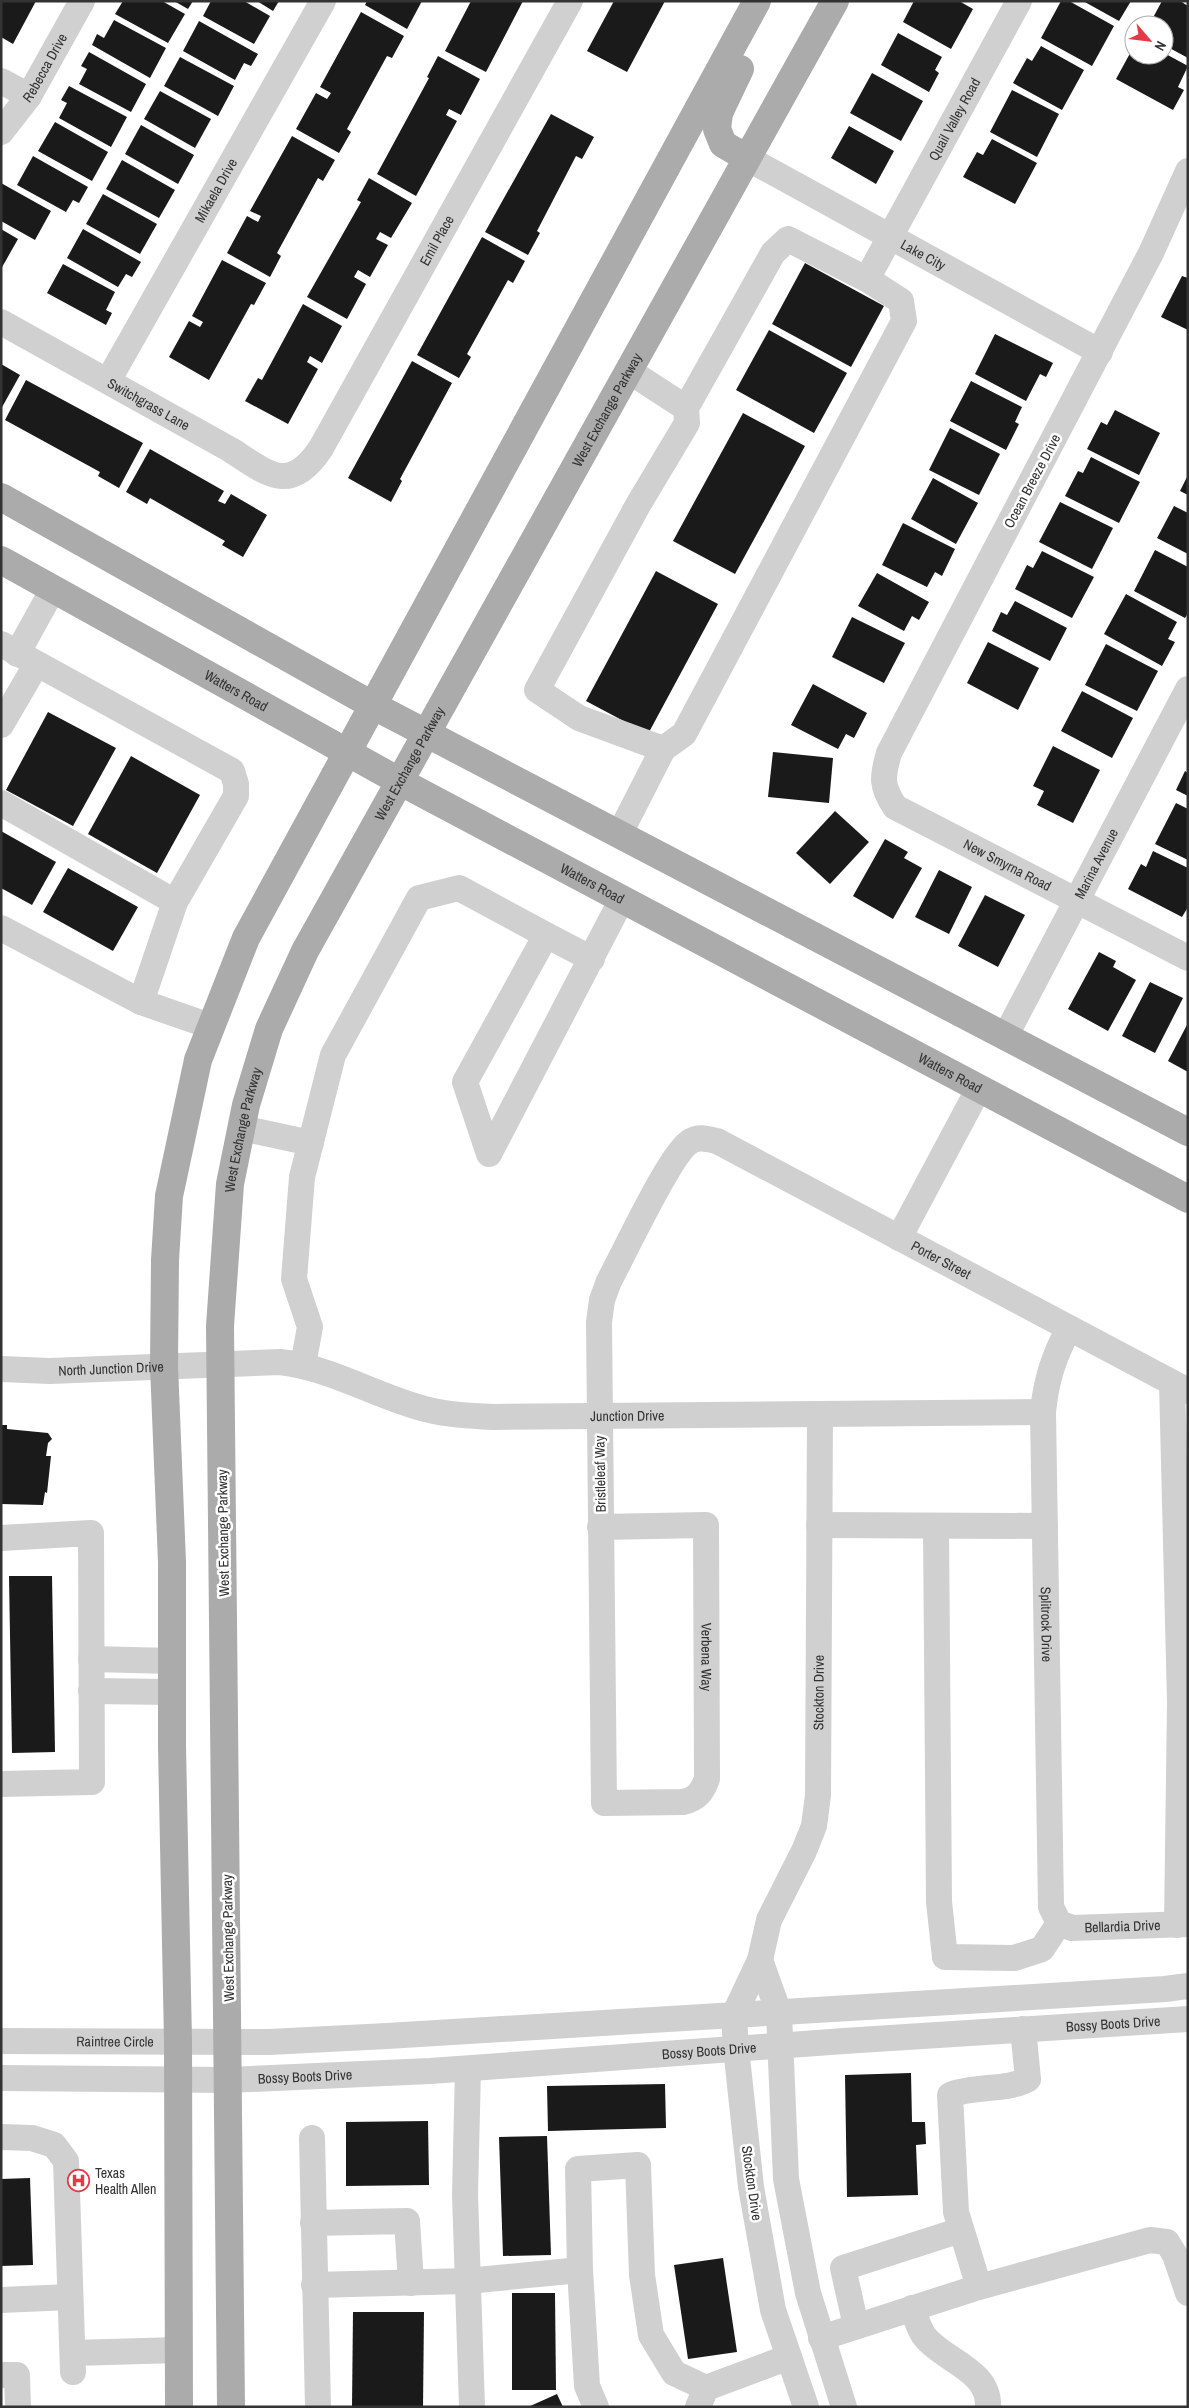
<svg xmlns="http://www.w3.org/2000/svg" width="1189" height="2408" viewBox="0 0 1189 2408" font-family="'Archivo Narrow',sans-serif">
<rect width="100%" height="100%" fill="#fff"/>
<g fill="#1a1a1a">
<polygon points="1,1 36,1 13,44 1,37"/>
<polygon points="123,1 162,1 185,14 168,43 115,14"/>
<polygon points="174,1 193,1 188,9"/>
<polygon points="211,1 244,1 270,16 254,44 203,16"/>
<polygon points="257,1 279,1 273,11"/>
<polygon points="367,1 422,1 407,29 365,5"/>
<polygon points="471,1 523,1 486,72 445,51"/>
<polygon points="614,1 665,1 627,72 587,51"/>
<polygon points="914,1 959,1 973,9 951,49 903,22"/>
<polygon points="1061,1 1069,1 1114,26 1092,66 1041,38"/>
<polygon points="1083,1 1131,1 1119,21"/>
<polygon points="1162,1 1180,1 1188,6 1188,58 1164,45 1164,25 1149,25"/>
<polygon points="361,12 404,36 392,58 387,56 347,129 351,132 339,153 296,129 316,93 327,99 331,93 320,87"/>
<polygon points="114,20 166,48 150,78 92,45 97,34 104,38"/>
<polygon points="199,21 258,54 251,66 244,63 235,80 183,51"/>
<polygon points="898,33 942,57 935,70 939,73 929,92 881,65"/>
<polygon points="1041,46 1084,70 1062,110 1013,83 1027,58 1032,61"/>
<polygon points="1134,46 1134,55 1164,55 1164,53 1188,66 1178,87 1184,90 1173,110 1116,79"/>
<polygon points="89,52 146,84 131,112 79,84 87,69 81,66"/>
<polygon points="438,56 480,79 461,115 449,109 446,115 457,121 416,196 377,174 429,78 427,77"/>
<polygon points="180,57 234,86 218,116 164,86"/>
<polygon points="872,73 923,101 901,141 850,113"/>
<polygon points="69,86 127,117 111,147 59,118 67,103 61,100"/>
<polygon points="1012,90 1059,114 1037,157 990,132"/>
<polygon points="160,91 211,119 195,148 144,119"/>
<polygon points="551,114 594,137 582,159 576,156 537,231 540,233 528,255 485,232"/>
<polygon points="55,122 108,152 92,181 38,151"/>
<polygon points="141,125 194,155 178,184 125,154"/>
<polygon points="849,126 894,151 876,184 831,158"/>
<polygon points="292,136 335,160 323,181 318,178 277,253 281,256 270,277 227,253 247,216 258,222 261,216 250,211"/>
<polygon points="992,139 1037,163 1015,204 963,177 977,152 983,155"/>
<polygon points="33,156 88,187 79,203 73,200 66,212 17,185"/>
<polygon points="122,160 175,190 159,218 106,189"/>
<polygon points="369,178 412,203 391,238 380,232 376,239 388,245 370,277 358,270 354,277 366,284 347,319 307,297 361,202 357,200"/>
<polygon points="1,183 51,211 35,240 1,221"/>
<polygon points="103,194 157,224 140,254 86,224"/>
<polygon points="1,229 18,239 1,269"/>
<polygon points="83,229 141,262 132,277 126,274 118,287 67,258"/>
<polygon points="482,237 525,261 513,283 508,280 467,354 471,357 459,378 417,355"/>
<polygon points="222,260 266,283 254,305 251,304 209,380 169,357 189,321 200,327 203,322 192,316"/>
<polygon points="805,263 884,306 851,367 772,324"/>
<polygon points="63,264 115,292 106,310 112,313 106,325 47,293"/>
<polygon points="1182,276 1188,278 1188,330 1161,317"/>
<polygon points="303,304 342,326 322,363 310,356 307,362 318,369 288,424 245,401 258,378 262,380"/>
<polygon points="769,330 847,373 814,433 736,390"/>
<polygon points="995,334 1053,363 1046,377 1040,374 1026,401 975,374"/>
<polygon points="412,361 452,383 400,479 402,481 391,502 348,478"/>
<polygon points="1,364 20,375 1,409"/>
<polygon points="26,380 143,443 119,488 98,476 100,472 5,420"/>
<polygon points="971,381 1022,407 1015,422 1019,424 1006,450 950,421"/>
<polygon points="1115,410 1160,433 1139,475 1087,449 1101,422 1107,425"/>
<polygon points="743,413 805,446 735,574 673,541"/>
<polygon points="950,428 1000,454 979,495 929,470"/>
<polygon points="150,449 224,491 218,501 225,504 231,494 267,515 243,557 222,545 225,541 150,498 147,504 126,492"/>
<polygon points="1091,457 1140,482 1119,523 1065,496 1078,471 1083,473"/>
<polygon points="1188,475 1188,495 1180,491"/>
<polygon points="933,478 978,503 956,544 911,519"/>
<polygon points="1060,502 1113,528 1092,569 1039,542"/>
<polygon points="1174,506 1188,513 1188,554 1157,538"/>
<polygon points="903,523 955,549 942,576 935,572 927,587 882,565"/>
<polygon points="1155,550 1188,567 1188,613 1185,618 1134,591"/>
<polygon points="1042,551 1094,577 1072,618 1015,589 1027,565 1033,568"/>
<polygon points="656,571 718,604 648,734 586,701"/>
<polygon points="877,573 929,602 919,620 912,616 904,631 858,606"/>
<polygon points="1126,594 1177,622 1168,639 1175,642 1162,666 1104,634"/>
<polygon points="1015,601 1067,628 1050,661 992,631 1001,612 1007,615"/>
<polygon points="852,617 905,643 884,683 832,657"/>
<polygon points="988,642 1039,668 1018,710 967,683"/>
<polygon points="1106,644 1158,671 1137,711 1085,685"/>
<polygon points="813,684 867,713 854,738 846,734 838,749 791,725"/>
<polygon points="1082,691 1133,718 1112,758 1061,731"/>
<polygon points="48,712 116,748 73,826 6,790"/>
<polygon points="1053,746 1100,770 1073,823 1037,805 1044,791 1033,786"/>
<polygon points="773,752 833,758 829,803 768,797"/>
<polygon points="131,756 200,795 157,873 88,834"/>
<polygon points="1185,771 1188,773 1188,796 1176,790"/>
<polygon points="1176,803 1188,809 1188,860 1155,844"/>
<polygon points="835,811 869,842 830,884 796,853"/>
<polygon points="1,831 56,862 32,905 1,888"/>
<polygon points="885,839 908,852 904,858 922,868 893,919 853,896"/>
<polygon points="1153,851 1188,868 1188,907 1182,917 1128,889 1141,864 1146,867"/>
<polygon points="68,868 138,907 113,951 43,912"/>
<polygon points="939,870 972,887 949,934 915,917"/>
<polygon points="985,895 1025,915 998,967 958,946"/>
<polygon points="1099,952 1116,961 1113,967 1136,980 1108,1031 1068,1009"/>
<polygon points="1150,982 1183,998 1155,1053 1122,1036"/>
<polygon points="1188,1023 1188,1072 1168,1061"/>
<polygon points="1,1425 7,1425 7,1429 48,1433 52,1439 48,1443 46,1456 51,1456 47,1493 45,1492 43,1505 1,1504"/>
<polygon points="9,1576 52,1576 55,1752 12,1753"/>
<polygon points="911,2073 912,2122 925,2122 926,2144 916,2145 918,2195 847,2197 845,2075"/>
<polygon points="665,2084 666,2128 548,2131 547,2086"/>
<polygon points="428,2121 429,2185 346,2186 346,2122"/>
<polygon points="547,2136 551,2255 503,2256 499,2137"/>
<polygon points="30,2178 33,2265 1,2266 1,2179"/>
<polygon points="723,2258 737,2352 688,2359 674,2265"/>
<polygon points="512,2293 555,2293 556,2390 512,2390"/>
<polygon points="353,2312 424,2312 423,2407 352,2407"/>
<polygon points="557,2394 563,2407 528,2407"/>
</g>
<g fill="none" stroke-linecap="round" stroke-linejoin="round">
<g stroke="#d0d0d0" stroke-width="26">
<polyline points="1,81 29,96"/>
<path id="s1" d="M1,132l28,-36 53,-95"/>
<path id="s2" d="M747,158l353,194"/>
<path id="s3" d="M1188,171l-37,82 -30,57 -232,443c-7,24 -8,33 6,54l293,151"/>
<path id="s4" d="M867,279l152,-278"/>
<path id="s5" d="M1,322l230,128c37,24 59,45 90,-2l249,-447"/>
<polyline points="629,371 686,408 687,423 638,505 537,690 579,718 663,749 684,734 904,321 901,301 870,281 788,239 773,253 686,408"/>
<path id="s6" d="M108,381l215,-380"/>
<polyline points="1,644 232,771 236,784 236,796 175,902 141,1002 210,1026"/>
<polyline points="17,654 53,589"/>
<polyline points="1,725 36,665"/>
<polyline points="1,803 175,902"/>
<polyline points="619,835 663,749"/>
<polyline points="1,928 141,1002"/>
<polyline points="592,959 546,935 465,1082 489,1154 622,899"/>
<path id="s7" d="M1005,1037l183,-348"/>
<polyline points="241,1128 311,1143"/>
<polyline points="899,1238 979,1088"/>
<path id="s8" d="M1069,1328c-15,28 -23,52 -26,84l8,495 8,16 13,5 116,-4"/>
<polyline points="303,1365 310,1327 294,1279 302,1177 333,1055 419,898 459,888 546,935"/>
<path id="s9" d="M1,1369l49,2 230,-9c52,6 95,34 145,47 23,6 46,7 69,8l549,-5"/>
<polyline points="1172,1383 1180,1702 1177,1925"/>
<polyline points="819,1525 1045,1526"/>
<polyline points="936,1526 939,1902 945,1957 1014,1958 1042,1949 1059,1923"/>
<path id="s10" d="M600,1527l106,-2 1,254c-5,13 -10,20 -24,23l-79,1 -5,-481 3,-22 7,-19c14,-25 62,-130 82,-140 8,-5 17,-2 26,0l471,250"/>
<polyline points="1,1538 91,1533 92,1782 1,1784"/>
<polyline points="91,1659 172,1661"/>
<polyline points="91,1691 172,1692"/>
<path id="s11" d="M760,1960l9,-40 35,-69 10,-25 4,-31 2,-381"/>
<path id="s12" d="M1,2041l268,1 118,-6 778,-47 23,-3"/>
<polyline points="468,2069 465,2194 472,2407"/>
<path id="s13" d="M1,2078l228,2 201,-9 414,-30 344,-22"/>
<polyline points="1,2137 32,2138 54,2145 66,2161 73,2372"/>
<polyline points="312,2138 318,2407"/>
<polyline points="313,2223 407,2221 411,2283"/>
<polyline points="314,2285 467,2281 580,2270"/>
<polyline points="979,2287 1150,2240 1167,2242 1175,2255 1188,2293"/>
<polyline points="1,2300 70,2297"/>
<path d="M912,2308c4,9 7,22 13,29 19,24 65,33 63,70"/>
<polyline points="856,2326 843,2268 961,2230"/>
<path d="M821,2338l158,-51 -23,-75 -6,-117c25,-10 58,-4 78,-16l-5,-50"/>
<polyline points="73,2353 178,2350"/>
<polyline points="1,2375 17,2375 18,2407"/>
<polyline points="596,2407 587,2386 580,2270 578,2169 638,2165 642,2275 651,2335 674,2373 706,2388"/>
<polyline points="698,2407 706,2388 789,2357"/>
<polyline points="806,2407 773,2310 751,2187 736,2048 734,2015 760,1960 779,2013 786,2179 808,2293 844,2407"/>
</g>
<g stroke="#ababab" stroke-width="28">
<polyline points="740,69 719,113 717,129 723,144 747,158"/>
<polyline points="1,497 374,706 1188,1132"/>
<path id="s14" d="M1,560l398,221 789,418"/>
<polyline points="179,2407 178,2041 172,1746 172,1562 164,1366 165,1260 169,1196 198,1060 246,938 757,1"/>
<path id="s15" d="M231,2407l-11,-1081 10,-142 16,-79 23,-76 36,-78 530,-950"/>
</g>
</g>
<defs>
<symbol id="hospital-ring" viewBox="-11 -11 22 22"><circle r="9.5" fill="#fff" stroke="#e63946" stroke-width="1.5"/><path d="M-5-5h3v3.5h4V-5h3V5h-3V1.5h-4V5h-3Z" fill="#e63946"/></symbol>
</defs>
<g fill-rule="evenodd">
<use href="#hospital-ring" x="66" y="2168" width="25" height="25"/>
</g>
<g text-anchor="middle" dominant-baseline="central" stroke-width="5" stroke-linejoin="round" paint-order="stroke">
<g font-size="14" fill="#333" stroke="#fff">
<text stroke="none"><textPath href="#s1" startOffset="78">Rebecca Drive</textPath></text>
<text stroke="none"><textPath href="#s4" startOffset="182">Quail Valley Road</textPath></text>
<text stroke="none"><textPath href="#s6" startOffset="219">Mikaela Drive</textPath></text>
<text stroke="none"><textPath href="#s5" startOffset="609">Emil Place</textPath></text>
<text stroke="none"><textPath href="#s2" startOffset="201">Lake City</textPath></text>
<text stroke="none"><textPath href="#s5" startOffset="169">Switchgrass Lane</textPath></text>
<text stroke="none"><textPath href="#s15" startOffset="2089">West Exchange Parkway</textPath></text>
<text transform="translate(1032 481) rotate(-62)">Ocean Breeze Drive</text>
<text stroke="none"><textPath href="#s14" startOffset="269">Watters Road</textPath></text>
<text stroke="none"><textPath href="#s15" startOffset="1684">West Exchange Parkway</textPath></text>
<text stroke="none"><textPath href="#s7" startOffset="196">Marina Avenue</textPath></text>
<text stroke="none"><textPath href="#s3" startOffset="838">New Smyrna Road</textPath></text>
<text stroke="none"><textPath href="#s14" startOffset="674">Watters Road</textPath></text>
<text stroke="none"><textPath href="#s14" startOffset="1079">Watters Road</textPath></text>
<text stroke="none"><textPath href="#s15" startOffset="1279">West Exchange Parkway</textPath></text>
<text stroke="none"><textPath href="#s10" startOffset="1441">Porter Street</textPath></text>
<text stroke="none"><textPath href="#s9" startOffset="110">North Junction Drive</textPath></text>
<text stroke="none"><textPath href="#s9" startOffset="635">Junction Drive</textPath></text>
<text transform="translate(600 1474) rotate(-91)">Bristleleaf Way</text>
<text transform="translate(223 1533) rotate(-91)">West Exchange Parkway</text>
<text stroke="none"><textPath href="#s8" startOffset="301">Splitrock Drive</textPath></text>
<text stroke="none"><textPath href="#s10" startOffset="238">Verbena Way</textPath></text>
<text stroke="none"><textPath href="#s11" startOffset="279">Stockton Drive</textPath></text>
<text stroke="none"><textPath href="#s8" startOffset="666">Bellardia Drive</textPath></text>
<text transform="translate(228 1938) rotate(-91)">West Exchange Parkway</text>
<text stroke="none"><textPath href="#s13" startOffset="1114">Bossy Boots Drive</textPath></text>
<text stroke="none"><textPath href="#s12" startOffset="114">Raintree Circle</textPath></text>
<text stroke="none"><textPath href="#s13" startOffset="709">Bossy Boots Drive</textPath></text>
<text stroke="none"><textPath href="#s13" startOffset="304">Bossy Boots Drive</textPath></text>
<text transform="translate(752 2183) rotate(82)">Stockton Drive</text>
</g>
<g font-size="14" fill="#333" stroke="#fff" text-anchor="start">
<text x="95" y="2173">Texas<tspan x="95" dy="16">Health Allen</tspan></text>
</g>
</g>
<rect width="1189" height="2408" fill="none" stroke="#333333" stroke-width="5"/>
<g transform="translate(1149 40) rotate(118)"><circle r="24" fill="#ffffff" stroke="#adadad"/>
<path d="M0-4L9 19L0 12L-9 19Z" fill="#e63946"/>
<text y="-8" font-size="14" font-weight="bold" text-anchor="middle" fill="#333333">N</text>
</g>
</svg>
